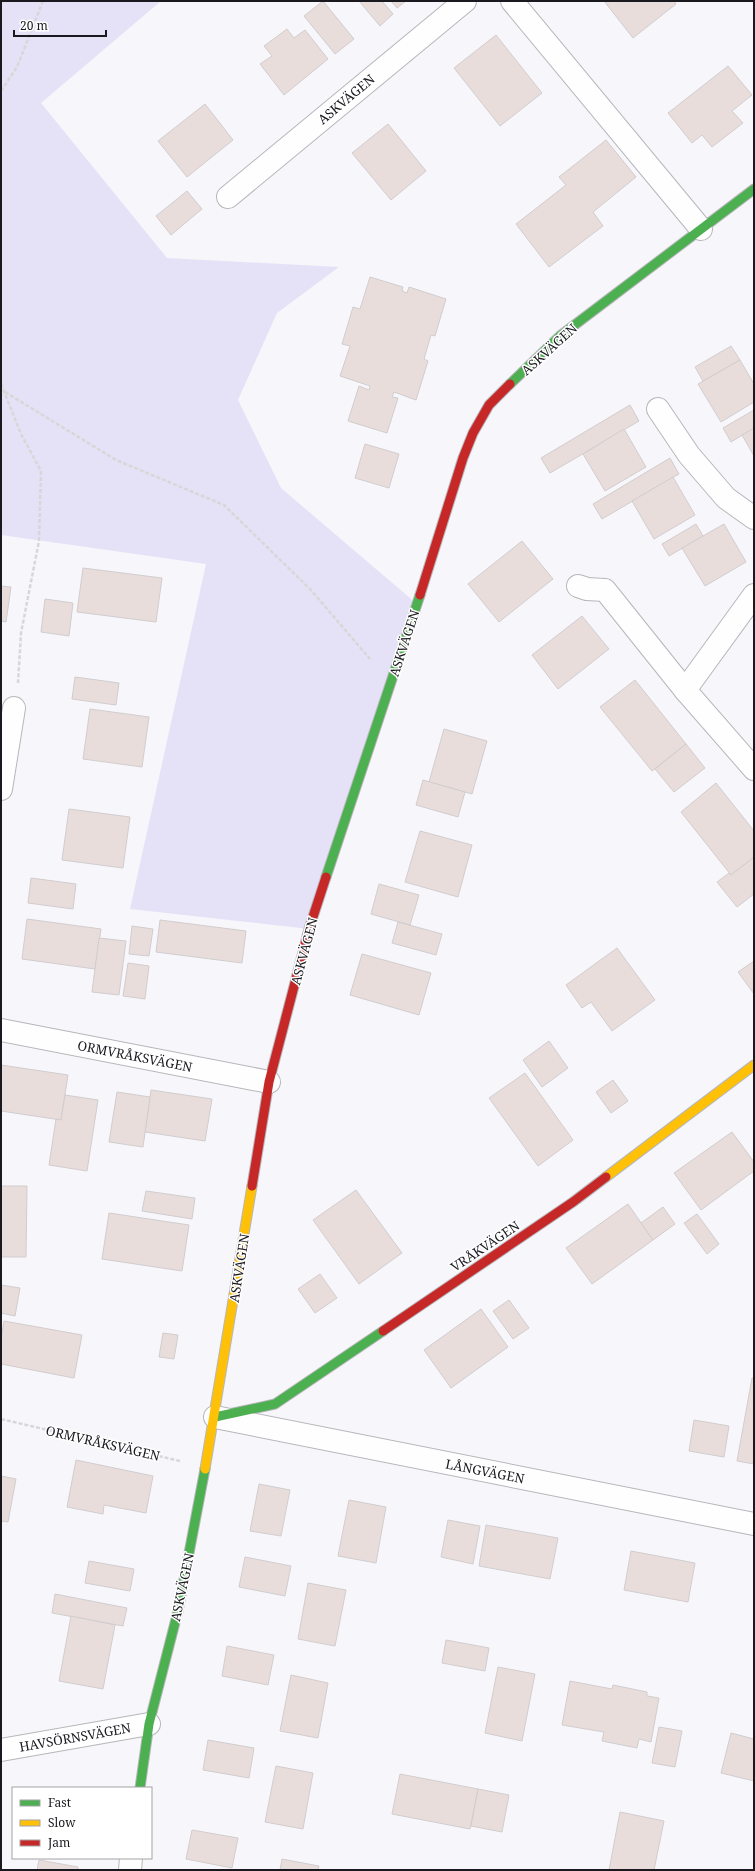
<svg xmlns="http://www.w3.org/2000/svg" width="755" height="1871" viewBox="0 0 755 1871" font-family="'Noto Serif',serif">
<rect width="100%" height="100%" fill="#f7f6fb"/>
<polygon fill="#e5e2f7" points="1,1 161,1 41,103 167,258 339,267 277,313 238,400 281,488 417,604 309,929 130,909 206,564 1,535"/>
<g fill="#e9dddc" stroke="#d1cdce">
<polygon points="323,1 354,39 335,54 304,16"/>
<polygon points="359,1 382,1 393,14 380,26"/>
<polygon points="391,1 406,1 397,8"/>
<polygon points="604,1 674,1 676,4 633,38"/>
<polygon points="287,29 294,38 305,30 328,59 284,95 260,64 272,56 264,46"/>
<polygon points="496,35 542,93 500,126 454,68"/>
<polygon points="728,66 752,95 732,111 743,123 712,147 702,135 692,143 668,113"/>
<polygon points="205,104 233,140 187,177 158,141"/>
<polygon points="388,124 426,171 391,200 352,153"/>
<polygon points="606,140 636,177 593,212 603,226 549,267 516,224 566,185 559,177"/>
<polygon points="187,191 202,209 171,235 156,216"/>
<polygon points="370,277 403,287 402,291 407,293 409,287 446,299 435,336 431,335 424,359 428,361 416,400 394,392 392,397 398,398 387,433 348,421 359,386 369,390 370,386 340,376 350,346 342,344 353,307 360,309"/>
<polygon points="731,346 740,360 703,381 695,367"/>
<polygon points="740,360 754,384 754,402 721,422 698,384"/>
<polygon points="630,405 639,421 550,473 541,458"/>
<polygon points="754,410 754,428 731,442 723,428"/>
<polygon points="754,428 754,456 742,435"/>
<polygon points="624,429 646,467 605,491 583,454"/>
<polygon points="365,444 399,454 389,488 355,478"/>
<polygon points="670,458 679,474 602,519 593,504"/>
<polygon points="673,477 695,515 654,539 632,501"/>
<polygon points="696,524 703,536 669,556 662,544"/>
<polygon points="724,524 746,562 705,586 682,548"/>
<polygon points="522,541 553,579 499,622 468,584"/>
<polygon points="83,568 162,578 156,622 77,612"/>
<polygon points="1,586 11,587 6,622 1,621"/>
<polygon points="45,599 73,603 69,636 41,632"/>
<polygon points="582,616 609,649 558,689 532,655"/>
<polygon points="75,677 119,683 116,705 72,699"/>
<polygon points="635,680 686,744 652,771 600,707"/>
<polygon points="90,709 149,717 142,767 83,759"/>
<polygon points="444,729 487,741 472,794 429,782"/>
<polygon points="686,744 705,768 674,792 655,769"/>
<polygon points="423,780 465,792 458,817 416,805"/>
<polygon points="716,783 754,831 754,857 731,875 681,812"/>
<polygon points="69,809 130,817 123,868 62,860"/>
<polygon points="420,831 472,845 458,897 405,882"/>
<polygon points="754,857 754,894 737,907 717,882 729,873 731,875"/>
<polygon points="31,878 76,884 73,909 28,903"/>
<polygon points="379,884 419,895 410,925 371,914"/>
<polygon points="27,919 101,929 95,969 22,959"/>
<polygon points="160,920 246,931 242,963 156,952"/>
<polygon points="398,922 442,934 436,955 392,943"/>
<polygon points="132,926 153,929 149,956 129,954"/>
<polygon points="99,938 126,941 119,995 92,992"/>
<polygon points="617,948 655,1000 612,1031 591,1002 582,1008 566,985"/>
<polygon points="362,954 431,973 419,1015 350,995"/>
<polygon points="754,961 754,994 738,972"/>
<polygon points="128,963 149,966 145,999 123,996"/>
<polygon points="549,1041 568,1068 542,1087 523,1060"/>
<polygon points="1,1065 68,1075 61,1120 1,1111"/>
<polygon points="525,1073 573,1140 538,1166 489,1098"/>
<polygon points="613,1080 628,1101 611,1113 596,1092"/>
<polygon points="151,1090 212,1099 205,1141 145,1132"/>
<polygon points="117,1092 150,1097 143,1147 109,1142"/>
<polygon points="65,1095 98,1100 87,1171 49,1165 56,1119 61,1120"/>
<polygon points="732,1132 754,1162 754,1171 701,1210 674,1173"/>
<polygon points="1,1186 27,1186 26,1257 1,1257"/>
<polygon points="356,1190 402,1253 359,1284 313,1220"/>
<polygon points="146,1191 195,1198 192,1219 142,1211"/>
<polygon points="628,1204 653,1240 592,1284 566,1248"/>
<polygon points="663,1207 675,1224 653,1240 641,1223"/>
<polygon points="109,1213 189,1225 182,1271 102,1259"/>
<polygon points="697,1214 719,1244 707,1254 684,1223"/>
<polygon points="320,1274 337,1298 315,1313 298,1289"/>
<polygon points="1,1285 20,1288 15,1316 1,1313"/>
<polygon points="509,1300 529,1328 513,1339 493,1311"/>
<polygon points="481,1309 508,1347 451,1388 424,1350"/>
<polygon points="4,1321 82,1335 74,1378 1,1364 1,1339"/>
<polygon points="163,1333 178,1335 174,1359 159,1357"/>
<polygon points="752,1378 754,1378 754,1464 737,1461"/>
<polygon points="694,1420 729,1426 724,1457 689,1451"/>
<polygon points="76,1460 153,1476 146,1513 104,1505 103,1514 67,1507"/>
<polygon points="1,1476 16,1479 8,1522 1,1521"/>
<polygon points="259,1484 290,1490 281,1536 250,1531"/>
<polygon points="349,1500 386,1507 376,1563 338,1556"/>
<polygon points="448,1520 480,1526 473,1564 441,1557"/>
<polygon points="486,1525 558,1538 550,1579 479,1566"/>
<polygon points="631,1551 695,1563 688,1602 624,1590"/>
<polygon points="245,1557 291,1566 285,1596 239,1587"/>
<polygon points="89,1561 134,1569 130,1591 85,1583"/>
<polygon points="308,1583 346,1590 335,1646 298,1639"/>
<polygon points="55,1594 127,1608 123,1626 52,1613"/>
<polygon points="71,1616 115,1625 103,1689 59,1681"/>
<polygon points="446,1640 489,1648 485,1671 442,1663"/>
<polygon points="227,1646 274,1655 268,1685 222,1676"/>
<polygon points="498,1667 535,1674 522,1741 485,1733"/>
<polygon points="291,1675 328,1683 318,1738 280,1731"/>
<polygon points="570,1681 612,1689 613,1685 647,1692 647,1696 659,1698 651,1742 639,1739 637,1748 602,1741 604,1732 562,1725"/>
<polygon points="659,1727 682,1731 675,1767 652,1763"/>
<polygon points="731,1733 754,1739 754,1781 721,1773"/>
<polygon points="208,1740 254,1748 249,1778 203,1770"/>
<polygon points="276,1766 313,1773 303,1829 265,1822"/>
<polygon points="400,1774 478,1789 470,1829 392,1814"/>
<polygon points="478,1789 509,1795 502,1832 471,1826"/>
<polygon points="620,1812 664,1821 654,1870 609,1870"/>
<polygon points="192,1830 238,1838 232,1868 186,1859"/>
<polygon points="282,1859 319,1866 318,1870 280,1870"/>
<polygon points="39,1860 78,1867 78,1870 37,1870"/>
</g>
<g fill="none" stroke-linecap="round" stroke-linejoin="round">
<defs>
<g id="street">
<polyline points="512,1 701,229"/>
<polyline points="228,197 465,1"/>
<polyline points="658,409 689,455 726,498 754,518"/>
<polyline points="578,586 587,589 605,590 685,690 754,769"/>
<polyline points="685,690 754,595"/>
<polyline points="1,789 14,708"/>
<polyline points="1,1030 269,1082"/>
<polyline points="215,1417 754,1524"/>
<polyline points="1,1750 149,1724"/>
<polyline points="130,1870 131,1858"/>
</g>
<g id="fast">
<polyline points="510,384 560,336 754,189"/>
<polyline points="326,877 420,595"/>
<polyline points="215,1417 275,1404 383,1331"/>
<polyline points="140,1788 149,1724 178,1611 205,1469"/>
</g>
<g id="slow">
<polyline points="606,1177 754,1065"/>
<polyline points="205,1469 252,1186"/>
</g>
<g id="jam">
<polyline points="420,595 463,458 473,433 489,405 510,384"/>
<polyline points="252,1186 269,1082 309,929 326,877"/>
<polyline points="383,1331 573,1202 606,1177"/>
</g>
</defs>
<use href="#street" stroke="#b7b6bb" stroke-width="24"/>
<use href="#fast" stroke="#b7b6bb" stroke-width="11"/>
<use href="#slow" stroke="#b7b6bb" stroke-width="11"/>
<use href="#jam" stroke="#b7b6bb" stroke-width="11"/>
<g stroke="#d8d7d8" stroke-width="2.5" stroke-dasharray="4 2" stroke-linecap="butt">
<polyline points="1,91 17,67 43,1"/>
<polyline points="1,384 21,434 41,471 39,541 21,633 18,683"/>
<polyline points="5,392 116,460 224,505 310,589 370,659"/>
<polyline points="1,1419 180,1461"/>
</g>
<use href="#street" stroke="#fefefe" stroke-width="22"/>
<use href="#fast" stroke="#4caf50" stroke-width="9"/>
<use href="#slow" stroke="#ffc107" stroke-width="9"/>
<use href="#jam" stroke="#c62828" stroke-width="9"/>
</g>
<g text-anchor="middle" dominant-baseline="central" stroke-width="3" stroke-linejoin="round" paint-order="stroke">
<g font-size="13" fill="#1a191f" stroke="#fff">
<text transform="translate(346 99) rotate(-40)">ASKVÄGEN</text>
<text transform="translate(549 349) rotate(-42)">ASKVÄGEN</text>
<text transform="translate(404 643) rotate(-72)">ASKVÄGEN</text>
<text transform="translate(304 951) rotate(-75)">ASKVÄGEN</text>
<text transform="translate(135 1056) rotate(11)">ORMVRÅKSVÄGEN</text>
<text transform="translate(485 1246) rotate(-34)">VRÅKVÄGEN</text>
<text transform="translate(239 1268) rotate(-81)">ASKVÄGEN</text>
<text transform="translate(103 1443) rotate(13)">ORMVRÅKSVÄGEN</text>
<text transform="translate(485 1471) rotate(11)">LÅNGVÄGEN</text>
<text transform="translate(182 1587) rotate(-78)">ASKVÄGEN</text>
<text transform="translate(75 1737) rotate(-10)">HAVSÖRNSVÄGEN</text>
</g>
</g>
<rect width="755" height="1871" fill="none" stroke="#1a191f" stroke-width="4"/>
<rect x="12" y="1787" width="140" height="72" fill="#ffffff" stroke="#a3a3a5"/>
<rect x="20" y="1800" width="20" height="6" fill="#4caf50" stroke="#a3a3a5"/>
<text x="48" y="1807" font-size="12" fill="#1a191f">Fast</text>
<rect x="20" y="1820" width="20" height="6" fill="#ffc107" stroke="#a3a3a5"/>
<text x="48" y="1827" font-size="12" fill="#1a191f">Slow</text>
<rect x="20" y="1840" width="20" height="6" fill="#c62828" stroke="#a3a3a5"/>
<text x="48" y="1847" font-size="12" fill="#1a191f">Jam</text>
<path d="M14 30v6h92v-6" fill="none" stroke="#1a191f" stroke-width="2"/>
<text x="20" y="30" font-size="12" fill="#1a191f" stroke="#ffffff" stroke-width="3" paint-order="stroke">20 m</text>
</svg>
